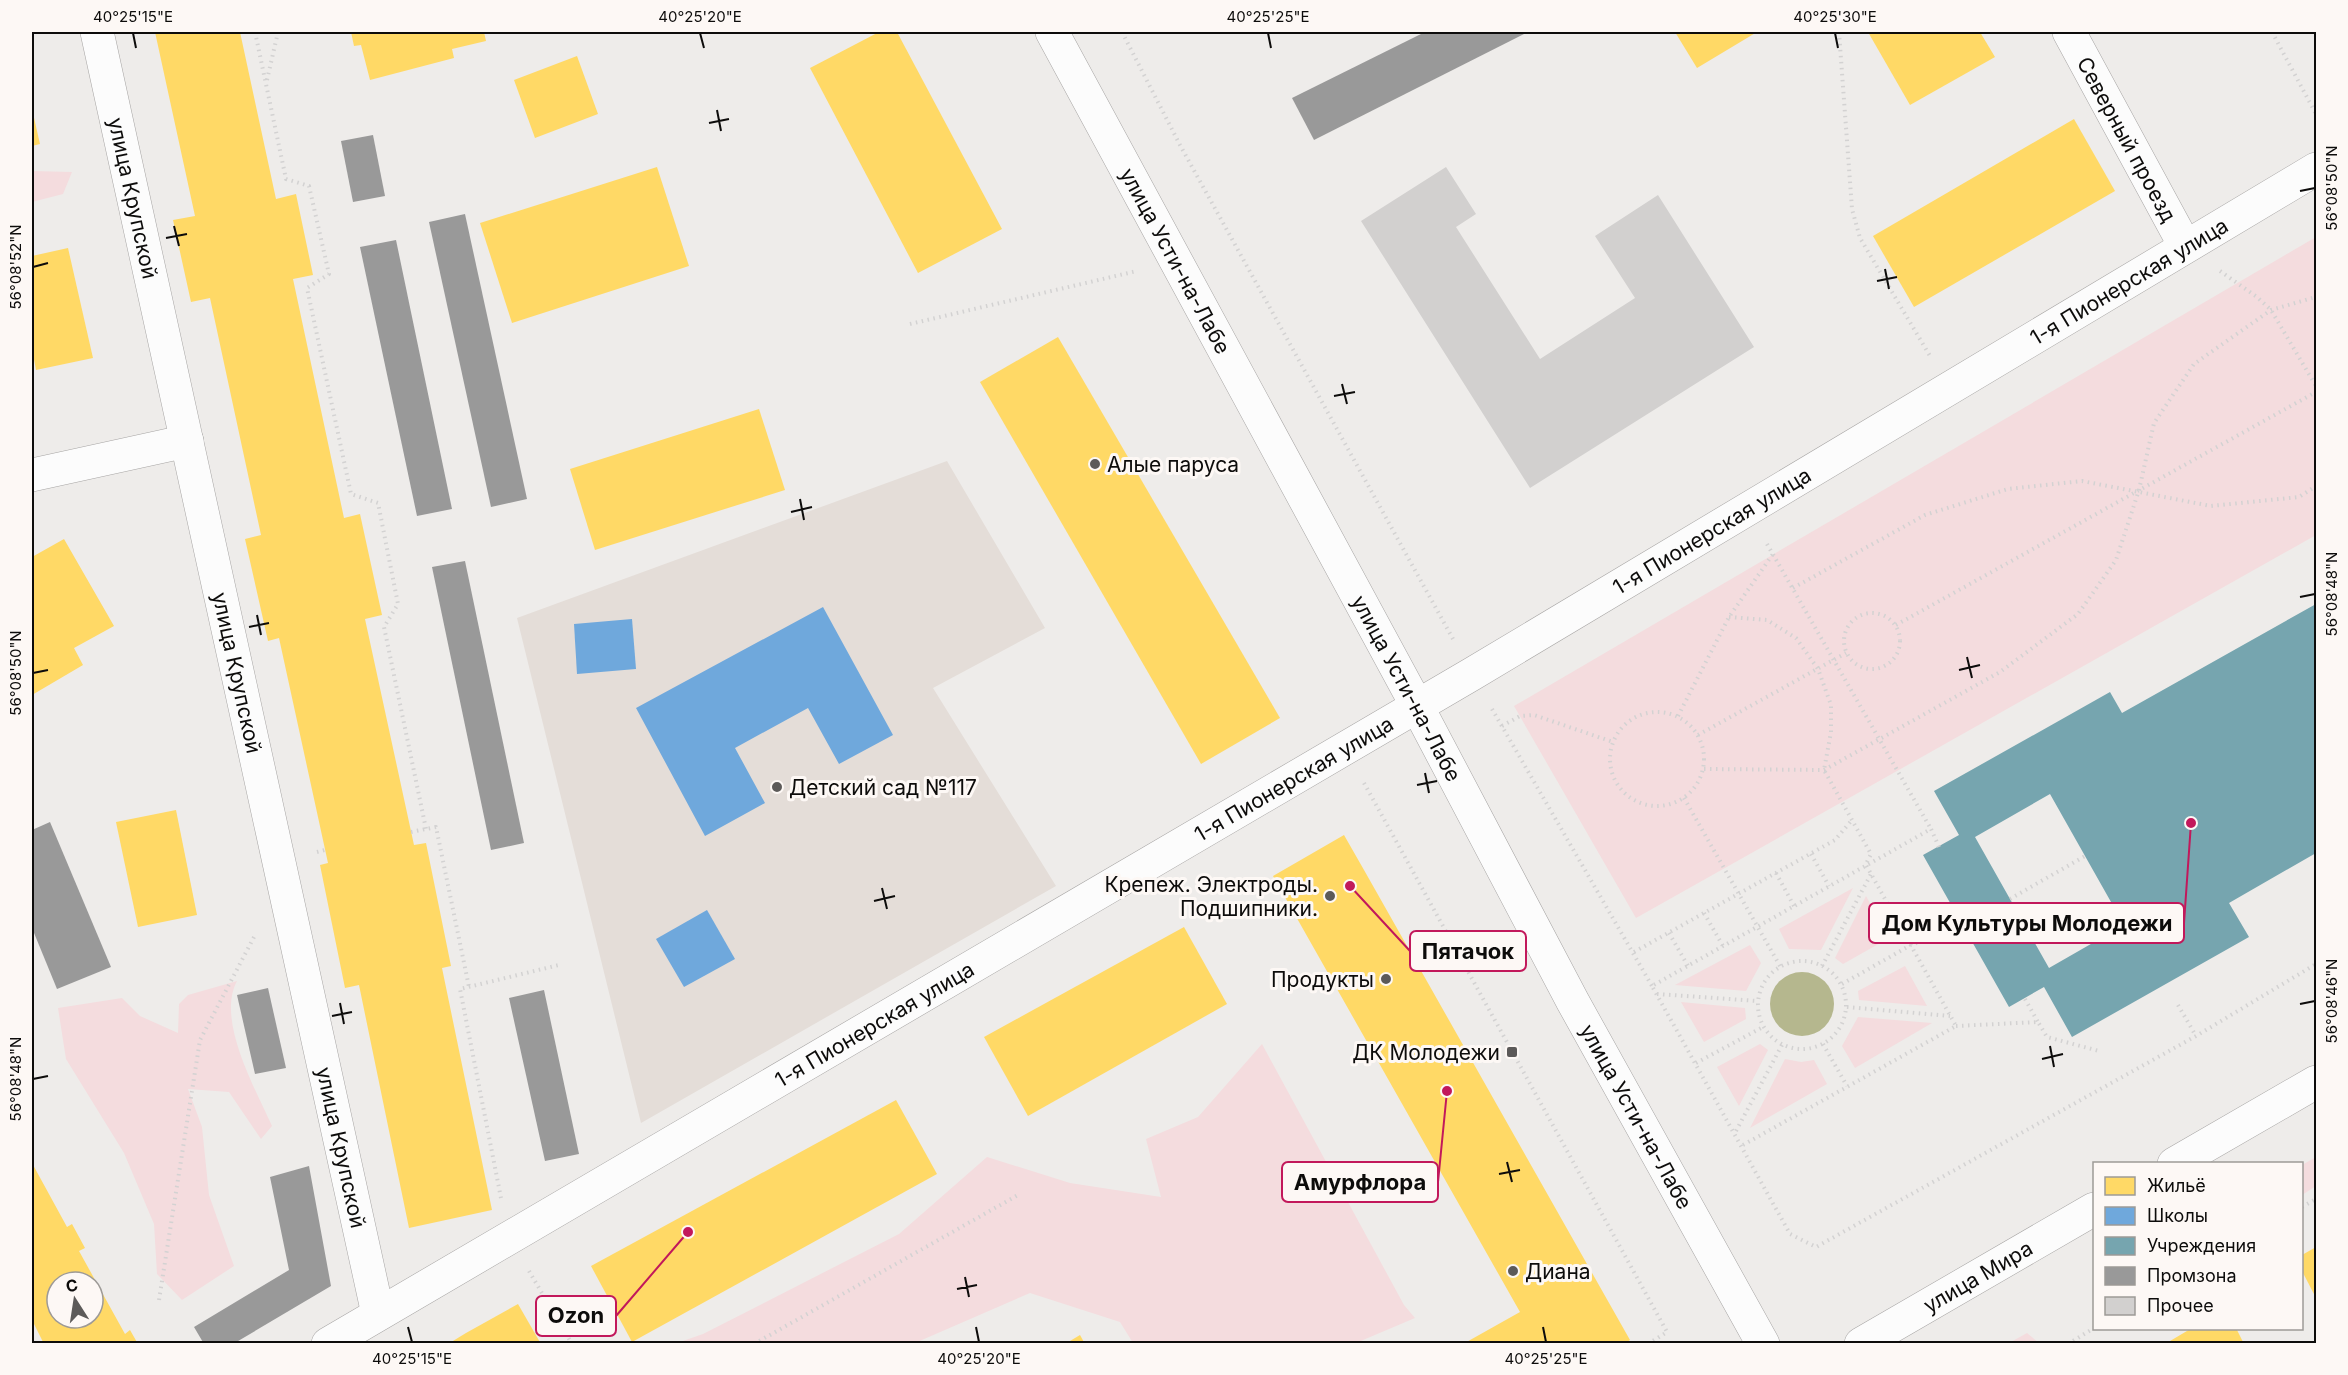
<svg xmlns="http://www.w3.org/2000/svg" width="2348" height="1375" viewBox="0 0 2348 1375" font-family="Inter,sans-serif">
<rect width="100%" height="100%" fill="#eeecea"/>
<polygon fill="#e4ddd8" points="947,461 1045,628 933,688 1056,886 641,1123 517,618"/>
<g fill="#f4dcde">
<polygon points="32,171 72,172 63,194 32,202"/>
<polygon points="2316,237 2316,535 1636,918 1514,706"/>
<polygon points="1853,888 1821,950 1789,949 1779,929"/>
<polygon points="1866,896 1889,938 1843,964 1835,958"/>
<polygon points="1750,945 1761,963 1746,991 1675,985"/>
<polygon points="1905,966 1927,1006 1859,1000 1858,991"/>
<path d="M237,981c-21,39 18,107 35,145l-11,13 -32,-47 -41,-3 14,38 7,68 25,71 -52,34 -25,-26 -3,-50 -30,-71 -58,-94 -8,-51 64,-10 18,18 38,17 1,-29 9,-9z"/>
<polygon points="1681,1002 1745,1008 1746,1019 1704,1042"/>
<polygon points="1858,1017 1932,1023 1855,1068 1842,1046"/>
<polygon points="1262,1044 1404,1305 1415,1318 1356,1343 1133,1343 1120,1322 1030,1293 915,1343 677,1343 703,1334 899,1234 987,1157 1070,1183 1161,1197 1146,1139 1198,1117"/>
<polygon points="1760,1044 1768,1050 1739,1106 1717,1067"/>
<polygon points="1785,1059 1801,1062 1814,1060 1827,1084 1750,1128"/>
<polygon points="2316,1157 2316,1186 2302,1195 2302,1165"/>
<polygon points="2027,1333 2039,1343 2009,1343"/>
</g>
<circle fill="#b5b78e" cx="1802" cy="1004" r="32"/>
<g fill="#ffd966" fill-rule="evenodd">
<polygon points="155,32 240,32 276,199 296,194 313,275 293,279 344,518 360,514 382,615 365,619 414,845 426,843 451,966 442,968 492,1210 409,1228 359,985 345,988 320,865 328,863 279,638 268,641 245,539 261,535 210,298 191,302 173,220 195,216"/>
<polygon points="351,32 484,32 486,41 452,49 454,58 370,80 361,45 354,46"/>
<polygon points="879,32 897,32 1002,229 918,273 810,68"/>
<polygon points="1675,32 1757,32 1697,68"/>
<polygon points="1868,32 1980,32 1995,57 1910,105"/>
<polygon points="577,56 598,114 535,138 514,80"/>
<polygon points="32,109 40,144 32,146"/>
<polygon points="2074,119 2115,191 1914,307 1873,236"/>
<polygon points="657,167 689,266 512,323 480,223"/>
<polygon points="68,248 93,358 36,370 32,349 32,256"/>
<polygon points="1058,337 1280,718 1201,764 980,382"/>
<polygon points="759,409 785,490 595,550 570,469"/>
<polygon points="64,539 114,626 74,648 83,665 32,695 32,557"/>
<polygon points="176,810 197,915 138,927 116,822"/>
<polygon points="1344,835 1364,870 1630,1340 1624,1344 1463,1344 1520,1312 1273,876"/>
<polygon points="1184,927 1227,1004 1028,1116 984,1037"/>
<polygon points="896,1100 937,1174 632,1342 591,1266"/>
<path d="M32,1163l35,64 5,-3 13,24 -6,3 46,83 5,-4 8,14h-94l-12,-24zM57,1282h36v36h-36z"/>
<polygon points="2316,1247 2316,1298 2302,1271 2302,1255"/>
<polygon points="518,1304 541,1344 448,1344 466,1333"/>
<polygon points="2192,1328 2236,1328 2244,1344 2165,1344"/>
<polygon points="1080,1335 1085,1344 1065,1344"/>
</g>
<g fill="#6fa8dc">
<polygon points="823,607 893,735 839,764 808,708 735,748 765,803 705,836 636,708"/>
<polygon points="632,619 636,669 577,674 574,624"/>
<polygon points="707,910 735,959 684,987 656,939"/>
</g>
<path fill="#76a5af" fill-rule="evenodd" d="M2316,604v249l-87,50 20,34 -177,100 -28,-50 -35,20 -86,-152 36,-20 -25,-44 176,-99 12,21zM2050,794l74,131 -75,43 -74,-131z"/>
<g fill="#999">
<polygon points="1425,32 1528,32 1314,140 1292,98"/>
<polygon points="373,135 385,196 353,202 341,141"/>
<polygon points="465,214 527,499 491,507 429,222"/>
<polygon points="396,240 452,509 417,516 360,247"/>
<polygon points="465,561 524,843 491,850 432,567"/>
<polygon points="50,822 111,967 57,989 32,928 32,830"/>
<polygon points="268,988 286,1068 255,1074 237,995"/>
<polygon points="544,990 579,1154 545,1161 509,998"/>
<polygon points="309,1166 331,1286 233,1344 204,1344 194,1327 289,1270 270,1177"/>
</g>
<polygon fill="#d2d0cf" points="1446,167 1476,214 1456,227 1540,359 1635,298 1595,236 1658,195 1754,347 1530,488 1361,221"/>
<g fill="none" stroke-linecap="round" stroke-linejoin="round">
<defs>
<g id="minor">
<path id="s1" d="M97,32l281,1282"/>
<path id="s2" d="M1052,32l365,674 156,296 190,342"/>
<path id="s3" d="M2069,32l116,214"/>
<polyline points="32,475 187,441"/>
<path id="s4" d="M328,1344l1144,-670 844,-505"/>
</g>
<g id="major">
<polyline points="2174,1164 2316,1082"/>
<path id="s5" d="M1861,1344l233,-135"/>
</g>
</defs>
<use href="#minor" stroke="#a7a5a4" stroke-width="34"/>
<use href="#major" stroke="#a7a5a4" stroke-width="34"/>
<g stroke="#d3d2d2" stroke-width="4" stroke-dasharray="1.5 4.5" stroke-linecap="butt">
<polyline points="255,32 286,179 309,186 329,274 307,288 351,494 378,503 398,604 384,627 426,829"/>
<polyline points="1122,32 1180,145 1453,639"/>
<polyline points="1839,32 1852,209 1860,238 1930,356"/>
<polyline points="2272,32 2316,114"/>
<polyline points="267,80 278,32"/>
<polyline points="2220,271 2257,297 2271,310 2316,386"/>
<polyline points="910,324 1137,271"/>
<polyline points="1767,544 1931,829"/>
<polyline points="1793,588 1925,515 2008,489 2082,481 2211,506 2299,497 2316,486"/>
<circle cx="1872" cy="641" r="28"/>
<polyline points="1729,617 1767,620 1796,638 1818,669 1831,705 1831,732 1824,770 1871,854 1866,864"/>
<polyline points="1896,625 2316,392"/>
<polyline points="1492,709 1652,986"/>
<circle cx="1657" cy="759" r="47"/>
<polyline points="1678,716 1729,617 1773,554"/>
<polyline points="1502,726 1520,716 1534,715 1613,742"/>
<polyline points="1698,735 1846,653"/>
<polyline points="1704,769 1824,770 2000,672 2078,614 2116,560 2139,490 2154,423 2194,364 2271,310 2316,297"/>
<polyline points="1364,783 1667,1332 1648,1344"/>
<polyline points="1684,798 1780,966"/>
<polyline points="411,832 436,827 469,987"/>
<polyline points="1939,847 1931,829 1652,986 1790,1234 1816,1247 2196,1036 2316,964"/>
<polyline points="317,852 325,850"/>
<polyline points="1811,854 1829,886"/>
<polyline points="1776,873 1794,906"/>
<polyline points="2010,899 2085,856"/>
<polyline points="1704,913 1723,946"/>
<polyline points="1669,933 1688,966"/>
<polyline points="1634,952 1835,840 1852,820"/>
<circle cx="1802" cy="1005" r="44"/>
<polyline points="1822,966 1871,874"/>
<polyline points="1842,984 1911,945 1963,926"/>
<polyline points="1657,994 1758,1001"/>
<polyline points="2025,999 2038,1022"/>
<polyline points="2178,1005 2196,1036"/>
<polyline points="1847,1007 1950,1016"/>
<polyline points="1956,1026 2038,1022 2047,1037 2099,1051"/>
<polyline points="1823,1044 1847,1086"/>
<polyline points="1696,1063 1763,1027"/>
<polyline points="1736,1131 1782,1045"/>
<polyline points="1743,1145 1956,1026 1866,865"/>
<polyline points="501,1198 460,989 559,965"/>
<polyline points="2302,1207 2316,1199"/>
<polyline points="529,1271 572,1344"/>
<polyline points="159,1300 200,1040 254,937"/>
<polyline points="754,1344 1018,1195"/>
<polyline points="2068,1344 2094,1328"/>
</g>
<use href="#minor" stroke="#fcfcfc" stroke-width="33"/>
<use href="#major" stroke="#fcfcfc" stroke-width="33"/>
</g>
<path fill="none" stroke="#0d0c0b" stroke-width="2" d="M133,33l3,15M700,33l4,15M1268,33l3,15M1835,33l3,15M717,110l4,21M709,123l20,-4M2300,191l15,-3M174,226l5,20M166,238l21,-4M33,267l15,-4M1885,269l4,20M1877,281l20,-4M1342,384l5,20M1334,396l21,-4M800,499l4,21M791,512l21,-5M2300,597l15,-3M257,615l4,20M249,627l20,-4M1967,657l5,21M1959,670l21,-5M33,673l15,-3M1425,773l4,20M1417,785l20,-4M882,888l5,21M874,901l21,-5M340,1003l4,21M2300,1004l15,-3M332,1016l20,-4M2050,1046l4,21M2042,1059l21,-5M33,1079l15,-3M1507,1162l5,20M1499,1174l21,-4M965,1277l4,20M957,1289l20,-4M408,1327l4,15M976,1327l3,15M1543,1327l3,15"/>
<g fill="#5c5a59" stroke="#fdf8f5" stroke-width="2">
<circle cx="1095" cy="464" r="6"/>
<circle cx="777" cy="787" r="6"/>
<circle cx="1330" cy="896" r="6"/>
<circle cx="1386" cy="979" r="6"/>
<rect x="1506" y="1046" width="12" height="12" rx="3"/>
<circle cx="1513" cy="1271" r="6"/>
</g>
<g text-anchor="middle" dominant-baseline="central" stroke-width="6" stroke-linejoin="round" paint-order="stroke">
<g font-size="21" fill="#0d0c0b" stroke="#fdf8f5">
<text stroke="none"><textPath href="#s3" startOffset="122">Северный проезд</textPath></text>
<text stroke="none"><textPath href="#s1" startOffset="170">улица Крупской</textPath></text>
<text stroke="none"><textPath href="#s2" startOffset="260">улица Усти-на-Лабе</textPath></text>
<text stroke="none"><textPath href="#s4" startOffset="2091">1-я Пионерская улица</textPath></text>
<text stroke="none"><textPath href="#s4" startOffset="1605">1-я Пионерская улица</textPath></text>
<text stroke="none"><textPath href="#s1" startOffset="656">улица Крупской</textPath></text>
<text stroke="none"><textPath href="#s2" startOffset="746">улица Усти-на-Лабе</textPath></text>
<text stroke="none"><textPath href="#s4" startOffset="1119">1-я Пионерская улица</textPath></text>
<text stroke="none"><textPath href="#s4" startOffset="633">1-я Пионерская улица</textPath></text>
<text stroke="none"><textPath href="#s2" startOffset="1232">улица Усти-на-Лабе</textPath></text>
<text stroke="none"><textPath href="#s1" startOffset="1142">улица Крупской</textPath></text>
<text stroke="none"><textPath href="#s5" startOffset="135">улица Мира</textPath></text>
</g>
<g font-size="21" fill="#0d0c0b" stroke="#fdf8f5" text-anchor="start">
<text x="1107" y="464">Алые паруса</text>
<text x="789" y="787">Детский сад №117</text>
<text x="1318" y="884" text-anchor="end">Крепеж. Электроды.<tspan x="1318" dy="24">Подшипники.</tspan></text>
<text x="1374" y="979" text-anchor="end">Продукты</text>
<text x="1500" y="1052" text-anchor="end">ДК Молодежи</text>
<text x="1525" y="1271">Диана</text>
</g>
</g>
<path fill="none" stroke="#c2185b" stroke-width="2" d="M2191 823L2184 923M1350 886L1410 951M1447 1091L1438 1182M688 1232L616 1316"/>
<g fill="#c2185b" stroke="#fdf8f5" stroke-width="2">
<circle cx="2191" cy="823" r="6"/>
<circle cx="1350" cy="886" r="6"/>
<circle cx="1447" cy="1091" r="6"/>
<circle cx="688" cy="1232" r="6"/>
</g>
<g fill="#fdf8f5" stroke="#c2185b" stroke-width="2">
<rect x="1869" y="903" width="315" height="40" rx="6"/>
<rect x="1410" y="931" width="116" height="40" rx="6"/>
<rect x="1282" y="1162" width="156" height="40" rx="6"/>
<rect x="536" y="1296" width="80" height="40" rx="6"/>
</g>
<g font-size="22" text-anchor="middle" font-weight="bold" fill="#0d0c0b">
<text x="2027" y="931">Дом Культуры Молодежи</text>
<text x="1468" y="959">Пятачок</text>
<text x="1360" y="1190">Амурфлора</text>
<text x="576" y="1323">Ozon</text>
</g>
<rect width="2348" height="1375" fill="none" stroke="#fdf8f5" stroke-width="66"/>
<rect x="2093" y="1162" width="210" height="168" fill="#fdf8f5" stroke="#9d9a97" stroke-width="1.5"/>
<rect x="2105" y="1177" width="30" height="18" fill="#ffd966" stroke="#9d9a97" stroke-width="1.5"/>
<text x="2147" y="1192" font-size="18" fill="#0d0c0b">Жильё</text>
<rect x="2105" y="1207" width="30" height="18" fill="#6fa8dc" stroke="#9d9a97" stroke-width="1.5"/>
<text x="2147" y="1222" font-size="18" fill="#0d0c0b">Школы</text>
<rect x="2105" y="1237" width="30" height="18" fill="#76a5af" stroke="#9d9a97" stroke-width="1.5"/>
<text x="2147" y="1252" font-size="18" fill="#0d0c0b">Учреждения</text>
<rect x="2105" y="1267" width="30" height="18" fill="#999999" stroke="#9d9a97" stroke-width="1.5"/>
<text x="2147" y="1282" font-size="18" fill="#0d0c0b">Промзона</text>
<rect x="2105" y="1297" width="30" height="18" fill="#d2d0cf" stroke="#9d9a97" stroke-width="1.5"/>
<text x="2147" y="1312" font-size="18" fill="#0d0c0b">Прочее</text>
<g transform="translate(75 1300) rotate(348)"><circle r="28" fill="#fdf8f5" stroke="#9d9a97" stroke-width="1.5"/>
<path d="M0-4.5L10 22L0 15L-10 22Z" fill="#5c5a59"/>
<text y="-9" font-size="16" font-weight="bold" text-anchor="middle" fill="#0d0c0b">С</text>
</g>
<rect x="33" y="33" width="2282" height="1309" fill="none" stroke="#0d0c0b" stroke-width="2"/>
<g font-size="15" text-anchor="middle" fill="#0d0c0b">
<text x="133" y="22">40°25'15"E</text>
<text x="700" y="22">40°25'20"E</text>
<text x="1268" y="22">40°25'25"E</text>
<text x="1835" y="22">40°25'30"E</text>
<text transform="translate(2332 188) rotate(-90)" y="5">56°08'50"N</text>
<text transform="translate(16 267) rotate(-90)" y="5">56°08'52"N</text>
<text transform="translate(2332 594) rotate(-90)" y="5">56°08'48"N</text>
<text transform="translate(16 673) rotate(-90)" y="5">56°08'50"N</text>
<text transform="translate(2332 1001) rotate(-90)" y="5">56°08'46"N</text>
<text transform="translate(16 1079) rotate(-90)" y="5">56°08'48"N</text>
<text x="412" y="1364">40°25'15"E</text>
<text x="979" y="1364">40°25'20"E</text>
<text x="1546" y="1364">40°25'25"E</text>
</g>
</svg>
